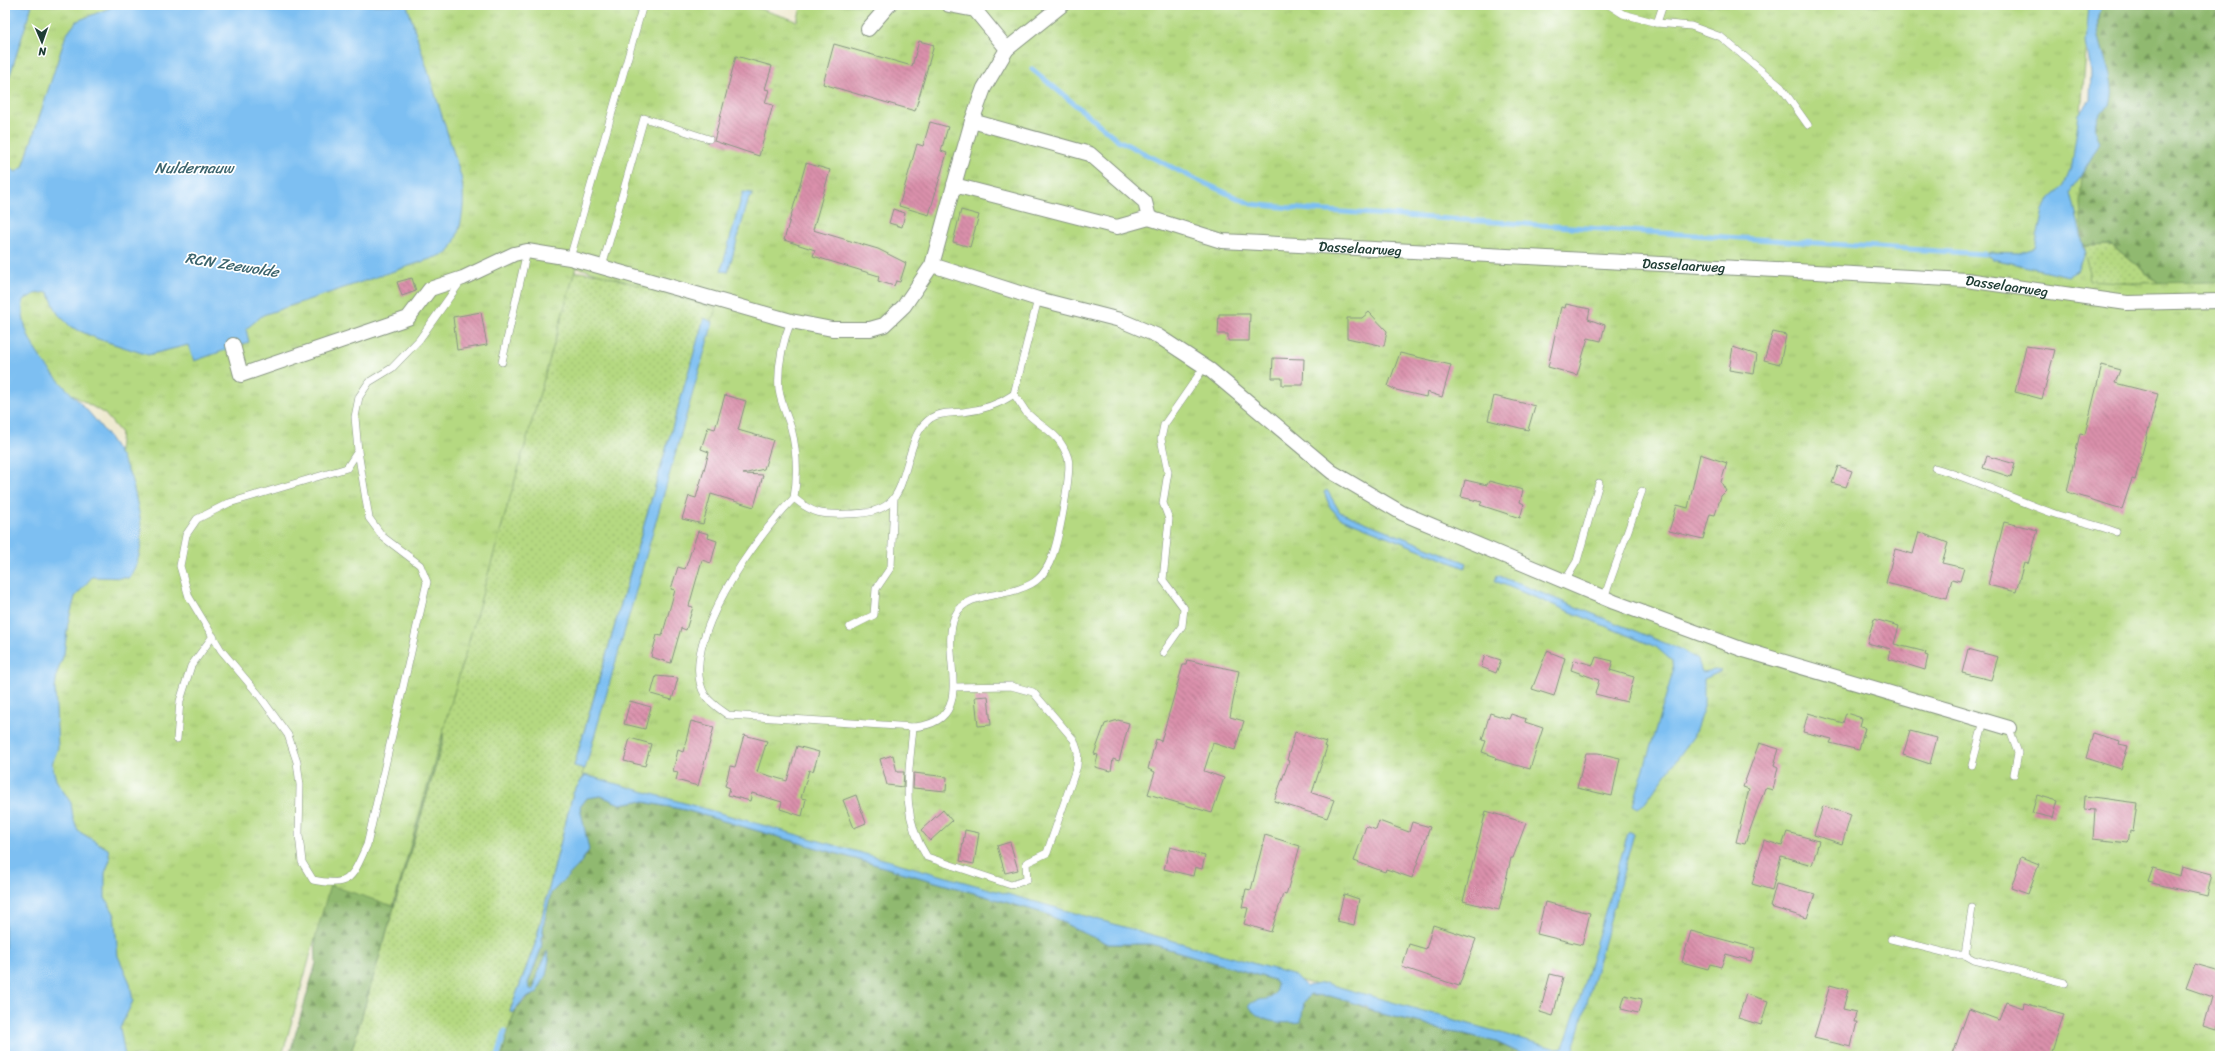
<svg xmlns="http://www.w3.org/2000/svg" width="2225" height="1061" viewBox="0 0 2225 1061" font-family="Sriracha,sans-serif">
<defs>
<pattern id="grass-dots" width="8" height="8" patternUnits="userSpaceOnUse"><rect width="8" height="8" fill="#b5d981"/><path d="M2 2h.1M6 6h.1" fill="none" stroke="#9bbb70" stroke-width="1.8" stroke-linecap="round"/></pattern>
<pattern id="forest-firs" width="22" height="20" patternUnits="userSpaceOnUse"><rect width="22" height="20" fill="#90b96f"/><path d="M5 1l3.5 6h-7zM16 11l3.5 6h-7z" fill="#75985c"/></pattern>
<pattern id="park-tufts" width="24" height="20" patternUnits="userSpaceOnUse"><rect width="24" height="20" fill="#b5d981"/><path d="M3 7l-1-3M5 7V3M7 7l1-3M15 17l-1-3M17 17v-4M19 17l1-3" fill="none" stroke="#9bbb70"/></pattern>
<pattern id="building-back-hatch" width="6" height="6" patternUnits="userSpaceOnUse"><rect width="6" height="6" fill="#da90ab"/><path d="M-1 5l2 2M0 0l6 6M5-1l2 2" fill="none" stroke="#b0778c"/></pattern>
</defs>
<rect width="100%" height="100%" fill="#fff"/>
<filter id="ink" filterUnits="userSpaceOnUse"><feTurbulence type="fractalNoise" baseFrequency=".025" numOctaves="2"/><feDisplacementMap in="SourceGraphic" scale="8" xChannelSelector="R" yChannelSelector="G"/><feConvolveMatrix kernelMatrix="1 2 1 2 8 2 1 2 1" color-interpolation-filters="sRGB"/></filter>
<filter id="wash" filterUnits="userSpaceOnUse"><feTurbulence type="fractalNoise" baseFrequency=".012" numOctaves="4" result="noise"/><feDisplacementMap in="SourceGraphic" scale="16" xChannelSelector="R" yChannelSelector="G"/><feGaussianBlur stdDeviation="0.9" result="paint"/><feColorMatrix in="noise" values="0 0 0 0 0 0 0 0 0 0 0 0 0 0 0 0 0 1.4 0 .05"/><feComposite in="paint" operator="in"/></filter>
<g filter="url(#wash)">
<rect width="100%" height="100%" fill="#efead1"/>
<g fill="url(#grass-dots)" stroke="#6a8b5a">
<polygon points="2112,245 2171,293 2095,293 2014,264 2085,252 2085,246"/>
<polygon points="550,270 604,274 719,308 690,409 704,319 574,765 585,769 584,776 573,793 535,944 510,1011 512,1012 516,1009 502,1056 350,1056 443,741 443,728"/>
</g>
<g fill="url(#forest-firs)" stroke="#587b52">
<path d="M2102,5h118v288h-49l-59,-48 -27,1 -4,-6 -5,-58 22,-66 14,-27c-5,-20 -22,-66 -10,-84z"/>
<polygon points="443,728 443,741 350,1056 289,1056 316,963 314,910 305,861"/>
<path d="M593,796h8l19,8 18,-3 47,9 362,104 34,18 28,12h43l122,36 3,4 -1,11 -6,3 34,4 6,-7 20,1 22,6 25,11 49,11 16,7 23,3 31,8 30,14h-1024c6,-21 8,-51 30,-60l17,-37 -2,-7c-3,8 -8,17 -11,25 -1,5 -1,9 -3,13l-4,-2 -1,-5 13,-34 3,-27 7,-29 28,-28 1,-58 7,-9z"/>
</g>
<polygon fill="url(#park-tufts)" stroke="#6a8b5a" points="19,5 748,5 797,21 802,5 2090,5 2076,171 2082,173 2080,203 2083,250 2089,269 2088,280 2137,283 2220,282 2220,1056 1564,1056 582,775 716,308 576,267 393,906 330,885 282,1056 5,1056 5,546 109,541 121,433 105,414 66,391 30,358 5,283 5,41"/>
<g fill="#7dbff2" stroke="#4e7e93">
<polygon points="5,5 32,5 5,91"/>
<path d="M117,5h290l54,171c5,26 2,55 -13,77l-185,62 -17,14 3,13 -55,19 -6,-16 -40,10 -50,-16 -27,-12 -13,-13 -10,-22 -13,2 -12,6c-5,56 52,90 81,131 9,11 23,34 27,47 3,10 5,20 7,30 6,25 5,48 -9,70l-37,-1 -17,20 -7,26 -4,31 -7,19 -2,15 3,60 -6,16 4,16 15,23 2,14 5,14 30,18 2,11 -5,13v25l9,15 4,43 12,27 3,18 -13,27 5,28h-120v-892l11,8 7,-5 43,-132 11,-14z"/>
<path d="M2089,5h13c-14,22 9,60 10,84 1,5 -1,11 -2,16 -16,13 -18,18 -10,38l-29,49 14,60 -8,19 -9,5 -75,-17 -9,-5 7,-2 28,1 16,-5 8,-38 7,-11 14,-13 8,-21 7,-51 11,-14 1,-27 -5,-31z"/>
<polygon points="743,192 752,193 752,197 749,198 728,272 721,271"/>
<polygon points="704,318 713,322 585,769 574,766"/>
<polygon points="1327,490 1340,512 1467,563 1465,568 1339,517 1330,507 1324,492"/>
<polygon points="1497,575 1682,650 1698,660 1702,672 1715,670 1722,671 1704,679 1704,707 1693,737 1645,803 1638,808 1633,805 1673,672 1672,661 1656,647 1495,581"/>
<path d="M585,775l706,199 4,2 11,10 19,-3 232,66 6,-1 16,-47 49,-168 3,-1 3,2 -60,215 1,7h-49l-30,-14 -31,-8 -23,-3 -16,-7 -49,-11 -10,-6 -37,-11 -20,-1 -6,7 -3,20c-16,2 -44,1 -52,-17 13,-12 25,3 28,-21l-3,-4 -122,-36h-43l-28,-12 -34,-18 -362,-104 -47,-9 -18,3 -19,-8 -14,2 -7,9 9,43 -10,15 -28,28 -7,29 -3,27 -13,34 1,5 4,2c3,-5 2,-10 4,-15 4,-9 8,-15 10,-24l2,8 -3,16 -9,18 -13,6 -12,14 -2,-2 25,-67 38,-151z"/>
</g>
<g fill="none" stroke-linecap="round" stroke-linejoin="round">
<g stroke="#7dbff2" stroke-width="5">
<polyline points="1032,69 1118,140 1193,178 1251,204 1312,210 1984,254"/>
<polyline points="498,1056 505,1031"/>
</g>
</g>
<g id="blocks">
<g fill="url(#building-back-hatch)">
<polygon points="919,41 934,45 915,111 823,84 834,44 912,66"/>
<polygon points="736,56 772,66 765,89 769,90 765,103 773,105 759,156 714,141"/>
<polygon points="930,122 948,127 941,151 947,153 929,215 899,206 917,144 923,146"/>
<polygon points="806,163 830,170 813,230 878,249 906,263 900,282 896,281 894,286 878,281 879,276 813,256 815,250 784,240"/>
<polygon points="893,209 905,213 902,227 889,223"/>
<polygon points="961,210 979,215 970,247 953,242"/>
<polygon points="412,278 416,291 402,296 397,282"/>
<polygon points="1566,304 1590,309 1588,319 1605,325 1601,341 1588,338 1577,375 1548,367 1561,307 1565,308"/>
<polygon points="481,312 487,345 457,350 453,317"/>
<polygon points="1369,312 1387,331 1384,346 1347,338 1347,318 1362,318"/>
<polygon points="1219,314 1250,314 1249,341 1228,341 1228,334 1218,334"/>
<polygon points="1773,332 1786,335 1780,364 1764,360"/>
<polygon points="2026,346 2055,350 2042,399 2015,392"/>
<polygon points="1733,347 1757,355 1754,374 1729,370"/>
<polygon points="1400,353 1451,365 1442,397 1427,392 1426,397 1396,390 1388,386"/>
<polygon points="1273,358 1304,359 1303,385 1282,385 1282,378 1272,378"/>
<polygon points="2102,365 2120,370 2115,383 2158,394 2135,480 2132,479 2122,509 2067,492 2080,433 2085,434"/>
<polygon points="725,395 746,401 738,430 773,440 764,469 743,474 763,475 754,507 711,494 703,524 682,519 689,496 696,498 709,452 701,449 708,427 715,429"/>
<polygon points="1494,396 1535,406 1528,430 1488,420"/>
<polygon points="1700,454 1727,463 1721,482 1726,491 1721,496 1715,515 1710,514 1703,539 1669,531 1677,505 1688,508"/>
<polygon points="1987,456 2015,464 2011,477 1983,468"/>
<polygon points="1838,466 1852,471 1846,487 1832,483"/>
<polygon points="1465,480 1487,485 1489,481 1523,490 1520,502 1524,504 1520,518 1480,505 1482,502 1461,497"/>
<polygon points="2004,522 2038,530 2028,564 2024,563 2016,592 1988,585"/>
<polygon points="698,531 709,534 708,538 717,541 711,563 702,560 689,606 693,607 686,630 681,628 671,663 651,657 657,635 662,636 675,590 671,589 678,567 685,569"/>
<polygon points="1919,532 1948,543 1942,563 1964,568 1960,581 1952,579 1947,598 1886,583 1895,549 1913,554"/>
<polygon points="1874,619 1899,626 1894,644 1926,652 1925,655 1928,656 1925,670 1889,659 1891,649 1867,643"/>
<polygon points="1968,649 1998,657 1991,680 1962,673"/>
<polygon points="1547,651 1565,658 1554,696 1532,689"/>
<polygon points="1485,655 1501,660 1496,673 1481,667"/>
<polygon points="1596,657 1613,661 1610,670 1634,677 1627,702 1595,694 1599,680 1571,670 1574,660 1593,665"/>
<polygon points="1187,660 1239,671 1230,717 1244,721 1235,750 1213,743 1204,771 1224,778 1212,813 1148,794 1155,772 1148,769 1156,739 1161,741 1183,665 1186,665"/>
<polygon points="656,676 678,678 672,700 651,694"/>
<polygon points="988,696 991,725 978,726 975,697"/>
<polygon points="630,701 651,707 645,729 624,724"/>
<polygon points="1490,713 1509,719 1511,714 1526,719 1525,722 1543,728 1530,769 1495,759 1496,757 1482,752 1486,741 1482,740"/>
<polygon points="1808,713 1843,723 1846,713 1862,718 1860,727 1865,728 1859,750 1830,743 1832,739 1803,732"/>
<polygon points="1118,720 1129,723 1119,761 1113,759 1111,771 1095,767 1098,755 1094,754 1105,724"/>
<polygon points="691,721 714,727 698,786 676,780 678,772 673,771 678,750 683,752"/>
<polygon points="1910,731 1937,738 1930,764 1903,755"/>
<polygon points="1295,732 1326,742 1324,746 1327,747 1312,793 1334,800 1327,818 1274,801 1289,761 1287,760"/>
<polygon points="2093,733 2120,741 2119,744 2128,746 2121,769 2086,758"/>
<polygon points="744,735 767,741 757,772 787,781 797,746 819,752 813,772 809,770 801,798 806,799 802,816 780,809 782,802 752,793 750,801 728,795 730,788 725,786 730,766 735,767"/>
<polygon points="630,738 651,744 645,766 624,761"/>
<polygon points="1759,743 1779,749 1774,765 1778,767 1773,790 1765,788 1745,844 1736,842 1749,789 1743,787"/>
<polygon points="1586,753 1598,753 1620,758 1612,796 1577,788"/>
<polygon points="893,755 897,772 904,772 903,787 887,785 880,759"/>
<polygon points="914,773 947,777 946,791 913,788"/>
<polygon points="856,795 866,823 854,828 843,800"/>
<polygon points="2037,795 2058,801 2053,818 2032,813"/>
<polygon points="2085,796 2137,803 2133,832 2130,831 2128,843 2093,839 2095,810 2084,809"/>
<polygon points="1823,806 1851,815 1842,844 1814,835"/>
<polygon points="943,810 952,821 930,841 921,830"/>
<polygon points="1486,811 1526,823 1513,858 1511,858 1499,910 1463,901"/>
<polygon points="1379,821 1409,832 1412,822 1430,827 1412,878 1386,869 1385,872 1354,861 1366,826 1376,830"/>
<polygon points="965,830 979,833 974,864 960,861"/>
<polygon points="1787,832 1819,841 1812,865 1781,856 1772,890 1752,884 1764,840 1782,846"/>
<polygon points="1265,835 1300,846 1286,895 1283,894 1271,932 1244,924 1248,908 1242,907 1246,889 1251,890"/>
<polygon points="1010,842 1018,870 1005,873 997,846"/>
<polygon points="1170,847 1205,856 1202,869 1195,867 1193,876 1164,869"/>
<polygon points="2021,857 2039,864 2028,894 2011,888"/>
<polygon points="2182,866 2212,874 2207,896 2148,882 2153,868 2180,876"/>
<polygon points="1776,884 1815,894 1807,918 1770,907"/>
<polygon points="1344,894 1359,899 1354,925 1337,921"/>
<polygon points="1545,902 1590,913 1582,945 1537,934"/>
<polygon points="1433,925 1476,939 1459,986 1402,967 1409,944 1426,949"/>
<polygon points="1691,931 1755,948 1751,961 1726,954 1721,967 1710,964 1708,969 1682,962"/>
<polygon points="2195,964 2220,971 2220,1020 2217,1030 2204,1026 2212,997 2186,988"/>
<polygon points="1550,974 1563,977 1553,1016 1540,1012"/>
<polygon points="1830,985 1848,990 1843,1009 1856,1012 1854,1022 1857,1022 1851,1047 1814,1038"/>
<polygon points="1746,994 1768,1001 1761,1025 1738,1018"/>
<polygon points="1625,995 1642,999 1638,1013 1621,1009"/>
<polygon points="2006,1002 2023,1008 2024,1003 2064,1014 2051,1056 1952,1056 1969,1009 1999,1020"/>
</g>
</g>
</g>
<g filter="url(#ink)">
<use href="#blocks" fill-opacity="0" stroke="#879482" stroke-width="1"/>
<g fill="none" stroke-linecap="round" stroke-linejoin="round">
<defs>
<g id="service">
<polyline points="1609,5 1623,14 1657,23 1691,26 1721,37 1781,87 1808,125"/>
<polyline points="1657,23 1663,5"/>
<polyline points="570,258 643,5"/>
<polyline points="602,267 644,118 709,139"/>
<path d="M791,321c-9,23 -14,44 -12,69 2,14 8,25 12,38 6,23 7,46 3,70 19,16 28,17 53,16 54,0 51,-23 65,-66 4,-13 8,-22 19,-30 9,-6 22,-5 32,-6 18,-2 37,-8 51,-18"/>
<polyline points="502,362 527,251"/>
<path d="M358,451l-11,17 -118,35 -32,16 -11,16 -6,31 9,31 32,53 38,45 29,40 9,27 3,23 -1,50 3,27 11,18c38,8 39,-3 54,-35l60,-263 -7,-17 -37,-28 -14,-19 -11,-67 -3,-34 4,-20 10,-15 23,-14 27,-28 42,-59"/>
<path d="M1935,468c42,12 81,33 123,47 19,6 39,10 58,17"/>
<path d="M794,498c-34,34 -119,147 -89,197 5,8 16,15 23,20l185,12c68,-5 25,-73 42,-111 10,-23 44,-19 64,-27 6,-2 15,-6 19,-10 5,-4 11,-14 13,-20 7,-14 21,-88 17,-101 -9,-27 -26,-29 -42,-46 -4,-6 -8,-12 -12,-18l24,-95"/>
<polyline points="1565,581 1577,561 1599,483"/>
<polyline points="1604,598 1642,491"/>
<polyline points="850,627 874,615 876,589 891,567 894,499"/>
<polyline points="1163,653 1182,626 1184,608 1163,580 1169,519 1163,503 1168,472 1161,439 1164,425 1205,366"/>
<path d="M913,727c-4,49 -14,86 14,130l84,28 16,-5 -1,-17 21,-10 30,-87 1,-14 -4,-12 -41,-48 -22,-6 -57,1"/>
<polyline points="2009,728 2018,753 2014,774"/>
<polyline points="177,739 180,701 191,666 213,636"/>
<polyline points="1972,765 1984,721"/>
<polyline points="1891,939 1955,955 1965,955 1972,908"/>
<polyline points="1965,955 1974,960 2065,983"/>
</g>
<g id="minor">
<polyline points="949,5 975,10 1007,49 984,88 972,121"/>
<polyline points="868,29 889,5"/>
<polyline points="1007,49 1062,5"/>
<polyline points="954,185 972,121 1090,154 1145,202 1149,218"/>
<path id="s1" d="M1149,218l73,23 745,39 160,23 93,-2"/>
<polyline points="932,265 1038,299 1120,320 1158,336 1210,370 1332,472 1402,513 1614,602 1744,650 2009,728"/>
<polyline points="233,345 241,375 408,318 430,289 463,278 514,254 527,251 570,258 602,267 791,321 832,329 870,329 884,325 904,306 932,265 954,185 1117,227 1149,218"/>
</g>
</defs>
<use href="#service" stroke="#879482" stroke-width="8"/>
<use href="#minor" stroke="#879482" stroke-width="16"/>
<use href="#service" stroke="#fff" stroke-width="7"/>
<use href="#minor" stroke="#fff" stroke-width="14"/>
</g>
</g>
<g text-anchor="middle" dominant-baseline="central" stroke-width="3.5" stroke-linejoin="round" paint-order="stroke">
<g font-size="14" fill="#1f3d34" stroke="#fff">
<text stroke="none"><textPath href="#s1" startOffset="215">Dasselaarweg</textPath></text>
<text stroke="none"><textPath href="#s1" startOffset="539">Dasselaarweg</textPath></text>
<text stroke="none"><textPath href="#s1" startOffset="863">Dasselaarweg</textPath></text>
</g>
<g font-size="15" font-style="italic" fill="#3b646d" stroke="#fff">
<text x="194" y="168">Nuldernauw</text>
<text transform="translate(232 265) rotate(9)">RCN Zeewolde</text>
</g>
</g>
<rect width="2225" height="1061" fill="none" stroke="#fff" stroke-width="20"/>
<g transform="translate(42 42) rotate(178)" stroke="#ffffff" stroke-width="3" paint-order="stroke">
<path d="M0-3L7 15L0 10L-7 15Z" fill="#1f3d34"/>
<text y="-6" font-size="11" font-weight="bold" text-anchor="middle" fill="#1f3d34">N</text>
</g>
</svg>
